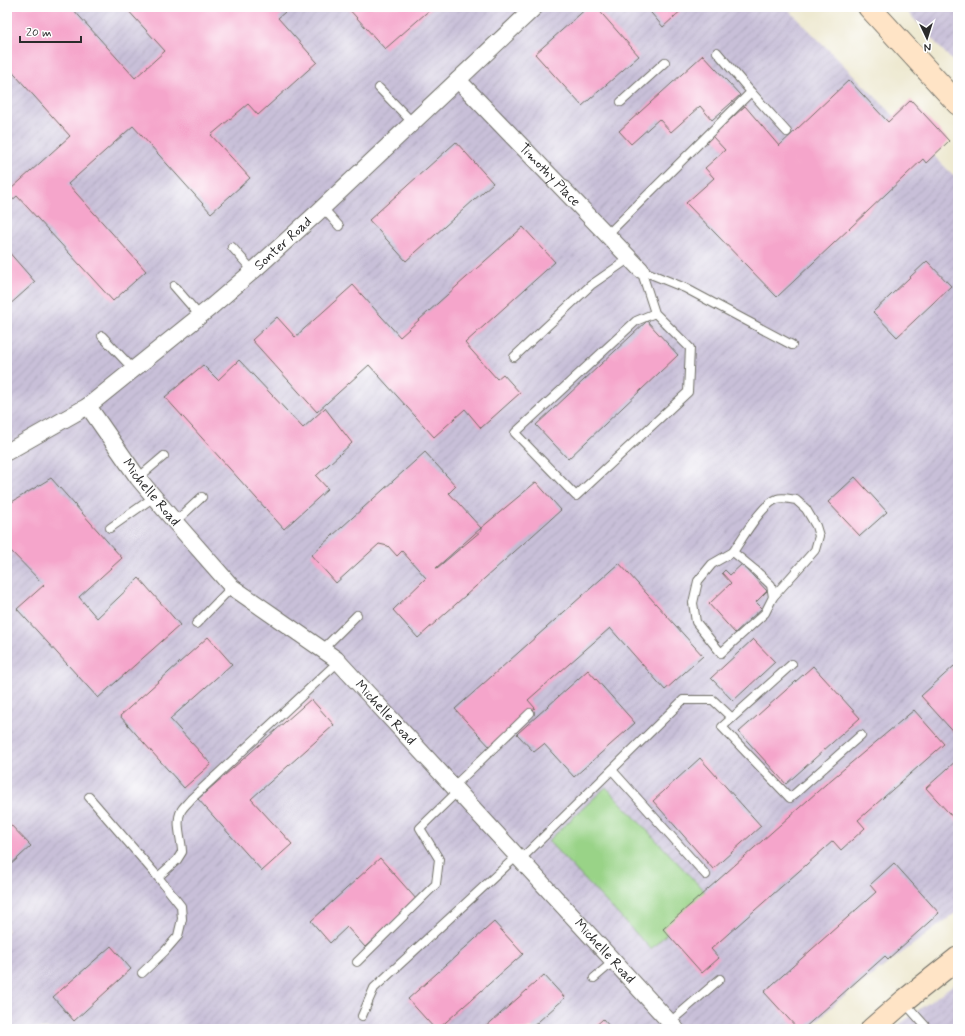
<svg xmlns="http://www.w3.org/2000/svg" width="965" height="1036" viewBox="0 0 965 1036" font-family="Mynerve,sans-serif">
<defs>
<pattern id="industrial-furrows" width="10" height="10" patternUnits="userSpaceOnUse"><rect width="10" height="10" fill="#c8bfd8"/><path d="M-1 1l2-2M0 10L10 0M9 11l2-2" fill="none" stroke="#aca4ba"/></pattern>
</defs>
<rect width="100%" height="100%" fill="#fff"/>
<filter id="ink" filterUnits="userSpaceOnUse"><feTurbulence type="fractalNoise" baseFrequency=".025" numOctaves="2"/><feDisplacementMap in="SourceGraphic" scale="8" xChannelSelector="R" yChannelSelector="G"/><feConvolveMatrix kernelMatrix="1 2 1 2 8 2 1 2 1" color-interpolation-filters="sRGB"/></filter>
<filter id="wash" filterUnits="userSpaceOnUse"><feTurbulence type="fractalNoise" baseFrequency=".012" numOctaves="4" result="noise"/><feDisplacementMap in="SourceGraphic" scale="16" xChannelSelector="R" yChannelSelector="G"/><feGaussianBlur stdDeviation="0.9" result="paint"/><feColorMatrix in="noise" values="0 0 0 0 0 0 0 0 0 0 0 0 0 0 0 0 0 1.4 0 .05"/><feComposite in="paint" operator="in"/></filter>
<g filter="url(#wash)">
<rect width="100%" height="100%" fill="#eee9d1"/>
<g fill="url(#industrial-furrows)">
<polygon points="7,7 786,7 958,180 958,911 838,1001 808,1029 7,1029"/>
<polygon points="903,7 958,7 958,67"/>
<polygon points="958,981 958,1029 893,1029"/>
</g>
<polygon fill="#99d387" stroke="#627f59" points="606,787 708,895 651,949 548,841"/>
<g id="blocks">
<g fill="#f5a5cb" fill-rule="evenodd">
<polygon points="7,7 71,7 135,78 165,51 125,7 291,7 278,18 317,62 258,115 248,104 211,135 250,178 211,213 133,126 68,184 146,271 113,301 17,196 7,205 7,184 11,189 70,136 7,66"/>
<polygon points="347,7 433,7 385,49"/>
<polygon points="588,7 596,7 639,56 582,106 535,54"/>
<polygon points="646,7 685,7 663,27"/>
<polygon points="703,55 740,95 712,120 700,106 671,132 659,119 631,144 619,131"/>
<polygon points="849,80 888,122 911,100 949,141 926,163 923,159 777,297 686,203 714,178 705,168 725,150 712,136 745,106 779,146"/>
<polygon points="456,142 493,183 406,261 369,220"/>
<polygon points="523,227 555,262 465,343 497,379 503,374 520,393 481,428 465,409 434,437 369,365 317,412 252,340 277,317 295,337 353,285 400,337"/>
<polygon points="7,250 35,282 7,307"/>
<polygon points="927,261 951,286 897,337 873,312"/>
<polygon points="647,321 678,355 568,459 536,425"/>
<polygon points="239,360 303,428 325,408 352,443 316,476 328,489 284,529 165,397 203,365 218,380"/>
<path d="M425,452l31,34 -7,7 32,35 55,-46 25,28 -143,128 -25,-28 33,-32 -24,-27 -5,5 -9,-10 -9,-2 -43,39 -25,-28zM481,528v3l-44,37h-1z"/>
<polygon points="855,477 887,512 860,536 828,502"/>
<polygon points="51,478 122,558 79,597 97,618 139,578 180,625 98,698 17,609 44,585 7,547 7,505"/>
<polygon points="619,563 703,656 665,690 610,628 528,700 535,708 490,747 455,709"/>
<polygon points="742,564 767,591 756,602 762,608 735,633 709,604 731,583 722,573 725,570 730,575"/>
<polygon points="208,637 232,664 170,719 211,764 184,788 120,716"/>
<polygon points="753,639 775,662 733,701 711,678"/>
<polygon points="813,666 860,718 786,784 739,732"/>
<polygon points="954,666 958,670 958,737 921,696"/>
<polygon points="588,670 635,723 574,777 544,744 534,752 517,734"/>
<polygon points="311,699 334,725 251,799 292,844 262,871 198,799"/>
<polygon points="914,710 944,744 858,820 865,828 841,850 833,841 711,949 719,958 702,973 663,929 826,784"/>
<polygon points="700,758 761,826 713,869 653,801"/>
<polygon points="958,759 958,823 926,788"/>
<polygon points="7,821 31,846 7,868"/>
<polygon points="380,858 417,900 365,947 347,927 330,943 311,921"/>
<polygon points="894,863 939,913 888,959 885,956 803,1029 798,1029 764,992 876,892 870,885"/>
<polygon points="494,922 523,954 438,1029 435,1029 408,999"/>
<polygon points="111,946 131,969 74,1021 53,997"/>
<polygon points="544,975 565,998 530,1029 483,1029"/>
<polygon points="603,1019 612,1029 592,1029"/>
</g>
</g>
</g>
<g filter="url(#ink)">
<use href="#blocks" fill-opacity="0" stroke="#6f6e65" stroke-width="1"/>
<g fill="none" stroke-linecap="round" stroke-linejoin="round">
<defs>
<g id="lane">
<polyline points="717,52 751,92 787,132"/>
<polyline points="379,88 412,122"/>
<polyline points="621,102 665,62"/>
<polyline points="322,207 339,226"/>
<polyline points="607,235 751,92"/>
<polyline points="232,247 253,271"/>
<polyline points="641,270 655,313 690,348 688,392 576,496 515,433 636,321 655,313"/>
<polyline points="641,270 685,288 792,345"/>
<polyline points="174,286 200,316"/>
<polyline points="102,336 134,370"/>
<polyline points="514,357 591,285 630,258"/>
<polyline points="138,478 164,456"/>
<polyline points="175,522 202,497"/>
<polyline points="110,528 154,497"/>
<polygon points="733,552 755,570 771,585 773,597 765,613 721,653 696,622 693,603 698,581 712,564"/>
<path d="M733,552c9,-13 29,-48 44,-53 5,-2 13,0 19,1l10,9 10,17 3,10 -4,14 -42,47"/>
<polyline points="196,624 232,587"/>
<polyline points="322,650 357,615"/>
<polyline points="732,718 722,727 790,798 861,735"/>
<polyline points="612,770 706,875"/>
<polyline points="453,787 530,713"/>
<polyline points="89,797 158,877 181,906 182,919 178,936 165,951 142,973"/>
<polyline points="520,860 683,700 713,700 732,718 792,664"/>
<path d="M158,877l19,-17 5,-8c0,-12 -7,-29 -1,-41 2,-4 7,-8 10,-12l147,-137"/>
<polyline points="357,962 436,884 439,859 420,828 457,792"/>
<polyline points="594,978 614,961"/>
<polyline points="904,1002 928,1029"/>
<polyline points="362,1016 374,988 517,856"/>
<polyline points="670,1022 720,979"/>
</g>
<g id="street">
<path id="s1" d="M458,80l183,190"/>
<path id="s2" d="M88,406l50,72 37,44 57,65 104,72 340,370"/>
<path id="s3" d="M7,452l81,-46 123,-99 42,-36 64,-58 218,-206"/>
</g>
<g id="secondary">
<polyline points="869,7 958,104"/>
<polyline points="872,1029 904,1001 958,958"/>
</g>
</defs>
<use href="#lane" stroke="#6f6e65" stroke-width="10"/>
<use href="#street" stroke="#6f6e65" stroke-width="18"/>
<use href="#secondary" stroke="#6f6e65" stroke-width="24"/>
<use href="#lane" stroke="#fff" stroke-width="8"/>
<use href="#street" stroke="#fff" stroke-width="16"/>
<use href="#secondary" stroke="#ffe4c6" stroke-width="22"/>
</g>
</g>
<g text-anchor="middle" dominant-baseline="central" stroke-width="4" stroke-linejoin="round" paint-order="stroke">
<g font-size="14" fill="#2b2b2b" stroke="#fff">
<text stroke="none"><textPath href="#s1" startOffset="132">Timothy Place</textPath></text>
<text stroke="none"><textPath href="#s3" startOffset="347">Sonter Road</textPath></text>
<text stroke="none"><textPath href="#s2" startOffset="107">Michelle Road</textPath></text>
<text stroke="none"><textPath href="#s2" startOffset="431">Michelle Road</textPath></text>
<text stroke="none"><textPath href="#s2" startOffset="755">Michelle Road</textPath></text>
</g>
</g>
<rect width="965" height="1036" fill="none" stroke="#fff" stroke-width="24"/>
<g transform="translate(927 38) rotate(176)" stroke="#ffffff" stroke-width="3" paint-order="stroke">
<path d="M0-3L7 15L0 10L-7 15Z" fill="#2b2b2b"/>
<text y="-6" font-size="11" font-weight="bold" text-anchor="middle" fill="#2b2b2b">N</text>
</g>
<path d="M20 36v6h61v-6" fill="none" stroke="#2b2b2b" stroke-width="2"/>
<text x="26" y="36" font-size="12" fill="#2b2b2b" stroke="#ffffff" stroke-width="3" paint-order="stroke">20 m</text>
</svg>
